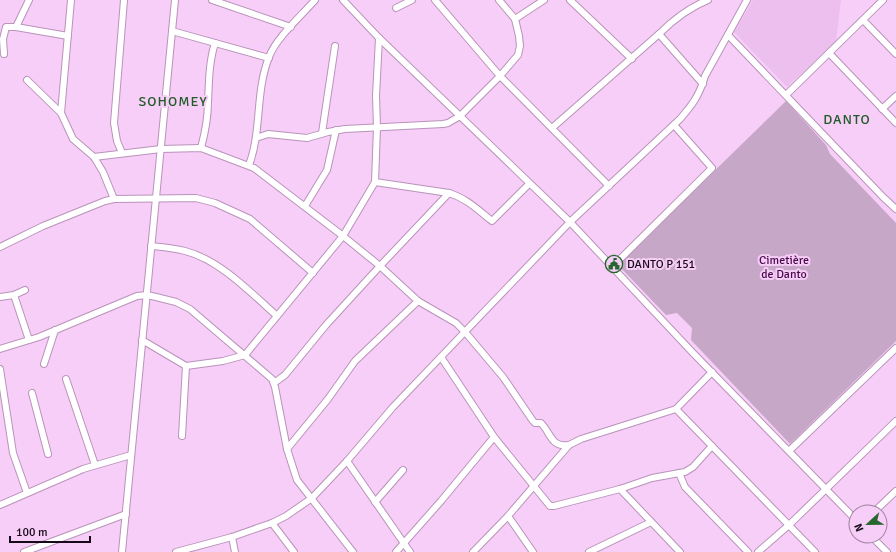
<svg xmlns="http://www.w3.org/2000/svg" width="896" height="552" viewBox="0 0 896 552" font-family="Signika,sans-serif">
<rect width="100%" height="100%" fill="#f6cef7"/>
<polygon fill="#ecbfee" points="753,0 841,0 836,41 787,87 734,32"/>
<polygon fill="#c7a7c8" points="786,101 826,145 830,154 896,223 896,341 790,444 691,340 692,328 677,313 666,315 618,265"/>
<g fill="none" stroke-linecap="round" stroke-linejoin="round">
<defs>
<g id="minor">
<polyline points="212,0 291,27"/>
<polyline points="343,0 379,38 570,222 693,353 856,520"/>
<polyline points="435,0 500,76 609,186"/>
<polyline points="570,0 632,59"/>
<polyline points="396,8 412,0"/>
<polyline points="515,19 544,0"/>
<polyline points="863,20 896,54"/>
<polyline points="16,27 68,36"/>
<polyline points="172,31 269,58"/>
<path d="M659,34c15,-15 29,-26 49,-34"/>
<polyline points="728,35 883,197 896,209"/>
<polyline points="829,53 896,123"/>
<polyline points="4,54 3,39 6,27 16,27 29,0"/>
<polyline points="27,80 61,113 73,139 94,157 103,172 114,199"/>
<polyline points="786,95 883,0"/>
<polyline points="882,109 896,96"/>
<polyline points="61,113 71,0"/>
<polyline points="552,128 659,34 703,84"/>
<polyline points="322,133 335,46"/>
<polyline points="256,138 268,134 307,138 328,132 345,129 443,124 448,123 460,116 500,76 518,55 520,46 519,36 515,19 499,0"/>
<path d="M201,148c4,-15 7,-30 7,-46 1,-21 1,-40 7,-59"/>
<polyline points="122,153 117,141 114,123 124,0"/>
<path d="M94,157l67,-8 40,-1 53,20 89,68 37,30 38,35 38,22 9,9 38,45 30,44 2,2h6c10,10 10,25 28,22"/>
<path d="M249,165c13,-34 6,-73 20,-108 7,-19 32,-41 46,-57"/>
<path d="M375,182l74,11c17,5 29,17 43,28l37,-37"/>
<polyline points="305,206 327,170 336,130"/>
<path d="M151,246c11,1 23,2 34,5 35,9 65,41 92,65"/>
<polyline points="0,247 43,226 105,201 114,199 196,198 215,203 250,219 313,273"/>
<polyline points="612,267 712,168 674,125"/>
<polyline points="14,295 29,340"/>
<polyline points="0,297 14,295 25,290"/>
<polyline points="142,340 186,366 223,361 245,355 343,236 375,182 377,127 376,96 379,38"/>
<polyline points="0,349 39,337 137,296 147,295 156,297 176,302 190,309 272,379 275,387 287,449 297,480 353,552"/>
<polyline points="441,357 494,437 550,506 554,506 620,489 652,478 685,472 693,467 712,446"/>
<polyline points="44,364 55,330"/>
<polyline points="0,369 13,453 27,493"/>
<polyline points="66,379 95,465"/>
<polyline points="274,383 285,375 326,325 380,266 449,193"/>
<polyline points="32,393 48,454"/>
<polyline points="676,409 815,552"/>
<polyline points="182,436 186,366"/>
<polyline points="287,449 328,399 355,361 418,301"/>
<polyline points="789,451 896,348"/>
<polyline points="347,461 410,552"/>
<polyline points="679,473 685,487 748,552"/>
<polyline points="620,489 680,552"/>
<polyline points="375,502 403,470"/>
<polyline points="0,505 83,469 131,455"/>
<polyline points="874,512 896,491"/>
<polyline points="508,516 533,552"/>
<polyline points="272,523 294,552"/>
<polyline points="871,536 887,552"/>
<polyline points="232,537 235,552"/>
<polyline points="24,552 126,514"/>
<polyline points="122,552 175,0"/>
<path d="M176,552l56,-15 40,-14 14,-7 26,-18 35,-37 46,-54 177,-185 110,-103c13,-15 19,-23 25,-43l42,-76"/>
<polyline points="396,552 441,501 494,437"/>
<polyline points="473,552 508,516 569,445 581,439 676,409 712,372"/>
<polyline points="589,552 651,522"/>
<polyline points="758,552 789,525 896,421"/>
</g>
</defs>
<use href="#minor" stroke="#b993ba" stroke-width="8"/>
<use href="#minor" stroke="#fff" stroke-width="6"/>
</g>
<defs>
<symbol id="civic-ring" viewBox="-11 -11 22 22"><circle r="9.5" fill="#f6cef7" stroke="#28662f" stroke-width="1.5"/><path d="M-.6-6.5H3V-4.5H.6V-3L4-1V1h2V6H-6V1h2V-1L-.6-3ZM-1.2 2.5V6h2.4V2.5Z" fill="#28662f"/></symbol>
</defs>
<g fill-rule="evenodd">
<use href="#civic-ring" x="604" y="254" width="20" height="20"/>
</g>
<g text-anchor="middle" dominant-baseline="central" stroke-width="4" stroke-linejoin="round" paint-order="stroke">
<g font-size="12" fill="#490a4c" stroke="#f6cef7">
<text x="784" y="260">Cimetière<tspan x="784" dy="14">de Danto</tspan></text>
</g>
<g font-size="12" fill="#170a18" stroke="#f6cef7" text-anchor="start">
<text x="627" y="264">DANTO P 151</text>
</g>
<g font-size="14" letter-spacing="1" fill="#225b28" stroke="#f6cef7">
<text x="173" y="101">SOHOMEY</text>
<text x="847" y="119">DANTO</text>
</g>
</g>
<g transform="translate(868 524) rotate(248)"><circle r="19" fill="#f6cef7" stroke="#9d809e"/>
<path d="M0-3L7 15L0 10L-7 15Z" fill="#28662f"/>
<text y="-6" font-size="11" font-weight="bold" text-anchor="middle" fill="#170a18">N</text>
</g>
<path d="M10 536v6h80v-6" fill="none" stroke="#170a18" stroke-width="2"/>
<text x="16" y="536" font-size="12" fill="#170a18" stroke="#f6cef7" stroke-width="3" paint-order="stroke">100 m</text>
</svg>
